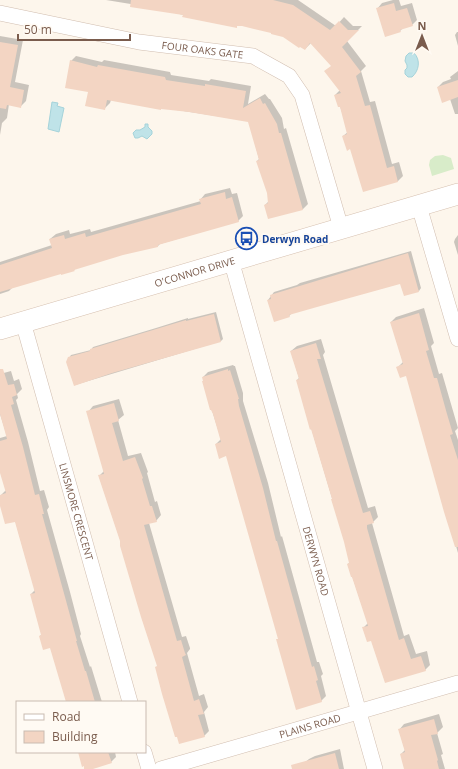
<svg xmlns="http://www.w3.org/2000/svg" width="458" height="769" viewBox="0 0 458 769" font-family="'Open Sans',sans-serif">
<rect width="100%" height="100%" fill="#fdf6ec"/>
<polygon fill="#d8ecc9" points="443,155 451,158 454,169 432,176 429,165 430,160 435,156"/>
<g fill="#bfe3e8" stroke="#a5d3da">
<path d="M409,53h5c7,7 5,18 -2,24h-4l-3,-3v-4l2,-2v-3l-2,-4 1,-5z"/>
<polygon points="52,102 58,103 57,106 64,108 59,132 48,129"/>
<polygon points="145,124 148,124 148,127 152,131 152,134 147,139 142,136 138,138 135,138 133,133 136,130 140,130 145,127"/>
</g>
<g fill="#0003">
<polygon points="106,0 298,0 336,26 344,17 353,26 362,26 347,41 366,66 361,71 370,102 375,101 392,164 399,162 403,176 398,181 364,191 351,148 343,136 348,132 340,106 335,95 340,90 332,65 311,43 305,49 283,36 272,32 243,25 238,25 236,27 149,7"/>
<polygon points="393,0 399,0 401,6 412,3 417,20 412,25 404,27 400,31 377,9 382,3"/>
<polygon points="457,32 458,32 458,46 455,35"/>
<polygon points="0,36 23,40 15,82 29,85 26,101 21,106 9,104 7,118 2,123 0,135"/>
<polygon points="76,56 102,62 104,60 170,72 171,75 209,81 211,79 251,86 248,104 265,94 269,99 270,99 282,118 284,129 286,128 308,204 303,209 269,218 265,205 269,201 268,192 257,161 259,159 249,121 111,100 110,103 105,108 89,91 71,61"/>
<polygon points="458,71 458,114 455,114 450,99 438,87 443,82 451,79 450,77"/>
<polygon points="230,188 232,194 237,193 243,216 238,221 160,244 158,246 122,254 76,268 74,270 62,272 13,287 9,291 0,294 0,262 52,245 50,239 56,234 69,230 70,234 90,229 91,232 201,201 200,200 205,194"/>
<polygon points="458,235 458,255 454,242 455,239"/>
<polygon points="411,251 421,288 419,291 401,283 292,313 289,316 268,300 274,292 297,285 300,283"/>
<polygon points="424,308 434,343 431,346 439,374 442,373 458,428 455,431 458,440 458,553 407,375 398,367 403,362 391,322 396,317"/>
<polygon points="216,312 223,339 221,341 75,385 69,358 71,355 91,350 93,347 156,328 188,318 188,319"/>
<polygon points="321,339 325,352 323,355 368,508 375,506 378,517 372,523 404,636 409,634 416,654 427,651 430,665 425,670 372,640 363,628 368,623 348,564 350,562 345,542 297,380 299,378 291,351 297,346"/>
<polygon points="233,365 234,366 235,366 243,393 243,401 268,483 281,537 282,536 317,662 319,662 323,674 321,676 326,696 321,701 279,638 227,455 216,444 221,439 203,382 204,380 203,377 208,372"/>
<polygon points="11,371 14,381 19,379 22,389 17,394 18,398 16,400 28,442 40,491 44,490 49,507 47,510 70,592 81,634 80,636 90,667 91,666 102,702 67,702 51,647 40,636 42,634 31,594 35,590 15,520 0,496 6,490 0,470 0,438 7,436 0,414 0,374"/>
<polygon points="119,399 124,415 118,420 128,456 141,453 148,472 147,473 155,502 157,501 161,515 156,521 149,523 182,637 186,636 190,648 190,649 187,653 199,696 204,694 208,707 204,712 209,731 204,736 158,665 111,509 99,476 104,471 88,412 93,406"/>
<polygon points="439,714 443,727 437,733 443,754 441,755 445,769 408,769 401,754 405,750 399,730 404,724"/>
<polygon points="340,749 344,769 305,769 303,764 309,759 315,756"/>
<polygon points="79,752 115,752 116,757 111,762 85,769"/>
</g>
<g fill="#f3d5c3">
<polygon points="131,0 273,0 293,5 330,30 339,21 348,30 359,30 342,47 361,72 356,76 365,106 370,105 387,168 394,166 398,182 363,192 350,149 347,151 342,136 347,134 340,107 338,107 334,95 341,93 324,71 331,66 310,43 305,50 300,47 299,48 283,37 271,34 271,33 242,26 237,26 237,28 182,17 183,15 130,7"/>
<polygon points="394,3 396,11 407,8 413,26 400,30 401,32 385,37 376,8"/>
<polygon points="0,42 18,45 10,87 24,90 21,108 7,105 6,109 0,108"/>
<polygon points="70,60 97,67 98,65 165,77 166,80 205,86 205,84 246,91 243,108 260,98 263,104 265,103 277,124 279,133 281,133 303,210 268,219 264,205 268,203 267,193 256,161 259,160 248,122 189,112 161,109 161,110 107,100 105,110 85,106 88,92 65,88"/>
<polygon points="458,80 458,97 442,103 437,87"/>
<polygon points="225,192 226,199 232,197 239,222 158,245 158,247 123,255 74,270 75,271 61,275 61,274 0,292 0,265 52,248 49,239 64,235 65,239 85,233 86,237 201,204 199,199"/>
<polygon points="408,253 419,292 404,296 400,284 317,307 289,315 290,317 274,322 267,300 271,299 270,295"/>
<polygon points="419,313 429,350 426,351 434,378 437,378 447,414 453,434 450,435 458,460 458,547 455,547 444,512 406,376 400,378 396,367 403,364 390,322"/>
<polygon points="214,314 221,342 112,373 74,386 66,362 68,357 90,351 90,349 153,330 186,320 186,321"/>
<polygon points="316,343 321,359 317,359 363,513 370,511 374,523 367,525 367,528 399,640 404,638 411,659 421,656 426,671 385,683 371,641 367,642 362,627 368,626 352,577 351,577 347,564 349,563 344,542 331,499 332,499 311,429 310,430 296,380 299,379 290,351"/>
<polygon points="0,369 3,369 8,385 14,384 17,395 12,397 14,404 11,405 23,447 35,495 39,494 44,514 42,514 65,597 77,641 76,641 85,671 86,671 95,702 66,702 50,648 43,650 39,636 41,635 30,594 35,593 15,522 5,524 0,506 0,495 6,493 0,473 0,441 7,439 0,414"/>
<polygon points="228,369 228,371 230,370 239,399 238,399 239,406 263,488 276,541 277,541 312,667 314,666 318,680 316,681 322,702 296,710 276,639 278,639 226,456 219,459 215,444 221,442 213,414 211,410 210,410 202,381 203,381 202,377"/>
<polygon points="114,403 119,421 112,423 123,461 135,457 143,478 142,479 150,506 152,506 157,522 144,525 177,641 181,640 185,653 186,655 182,657 194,701 199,699 204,714 198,715 205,737 179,744 177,737 175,737 162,694 155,667 157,666 141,617 120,546 120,541 98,475 104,474 86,411"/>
<polygon points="434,719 438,734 431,735 438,760 437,761 439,769 404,769 400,754 405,752 398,729"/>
<polygon points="78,752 108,752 112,763 93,769 84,769 84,766 82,767"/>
<polygon points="335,753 339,769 292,769 291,765"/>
</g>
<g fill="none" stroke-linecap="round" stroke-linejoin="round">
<defs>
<g id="minor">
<path id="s1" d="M0,13l139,29 114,14 36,20 13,19 39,133"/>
<polyline points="419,206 458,339"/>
<path id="s2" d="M231,260l144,509"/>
<path id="s3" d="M23,322l107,380"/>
<polyline points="144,752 149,769"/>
<path id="s4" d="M161,769l297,-86"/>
</g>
<g id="secondary">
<path id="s5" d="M0,329l458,-135"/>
</g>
</defs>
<use href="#minor" stroke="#d1beb0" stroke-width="16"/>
<use href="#secondary" stroke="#d6c0b0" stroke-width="22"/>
<use href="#minor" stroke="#fff" stroke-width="15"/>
<use href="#secondary" stroke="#fff" stroke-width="21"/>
</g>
<defs>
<symbol id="bus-ring" viewBox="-11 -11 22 22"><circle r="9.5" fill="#fffaf3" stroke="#1a4fb4" stroke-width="1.5"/><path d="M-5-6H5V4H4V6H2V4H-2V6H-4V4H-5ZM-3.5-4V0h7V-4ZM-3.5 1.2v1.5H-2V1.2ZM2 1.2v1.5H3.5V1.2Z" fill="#1a4fb4"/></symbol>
</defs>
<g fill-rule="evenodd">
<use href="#bus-ring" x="234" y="226" width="25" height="25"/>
</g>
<g text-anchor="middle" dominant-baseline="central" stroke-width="3.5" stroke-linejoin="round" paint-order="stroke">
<g font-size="10" fill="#7a5c4d" stroke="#fffaf3">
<text stroke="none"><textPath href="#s1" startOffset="206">FOUR OAKS GATE</textPath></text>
<text stroke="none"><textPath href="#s5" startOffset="203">O'CONNOR DRIVE</textPath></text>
<text stroke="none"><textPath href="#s3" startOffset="197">LINSMORE CRESCENT</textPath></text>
<text stroke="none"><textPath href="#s2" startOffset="313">DERWYN ROAD</textPath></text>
<text stroke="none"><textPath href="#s4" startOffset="155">PLAINS ROAD</textPath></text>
</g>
<g font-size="10" font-weight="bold" fill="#164399" stroke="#fffaf3" text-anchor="start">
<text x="262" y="239">Derwyn Road</text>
</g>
</g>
<rect x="16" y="701" width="130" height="52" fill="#fffaf3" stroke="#cabbb1"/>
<rect x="24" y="714" width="20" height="6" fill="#ffffff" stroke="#cabbb1"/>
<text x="52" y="721" font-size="12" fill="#7a5c4d">Road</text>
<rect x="24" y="731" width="20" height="12" fill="#f3d5c3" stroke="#cabbb1"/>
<text x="52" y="741" font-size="12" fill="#7a5c4d">Building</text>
<g transform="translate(422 36)" stroke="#fffaf3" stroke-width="3" paint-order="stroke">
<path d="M0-3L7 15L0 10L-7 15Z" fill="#7a5c4d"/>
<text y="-6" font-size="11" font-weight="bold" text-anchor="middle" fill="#7a5c4d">N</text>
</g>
<path d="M18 34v6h112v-6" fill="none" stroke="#7a5c4d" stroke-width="2"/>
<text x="24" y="34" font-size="12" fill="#7a5c4d" stroke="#fffaf3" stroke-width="3" paint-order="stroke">50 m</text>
</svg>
